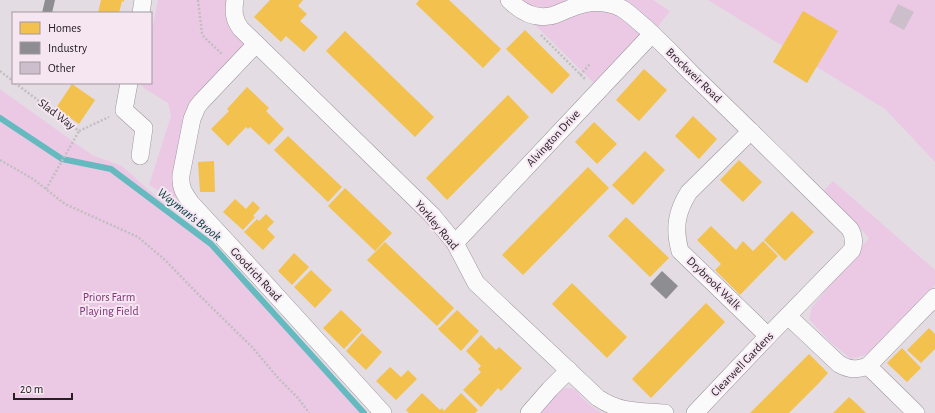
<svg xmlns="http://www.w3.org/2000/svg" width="935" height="413" viewBox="0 0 935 413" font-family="'Alegreya Sans',sans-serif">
<rect width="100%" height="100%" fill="#e4dce3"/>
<g fill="#ebc9e5">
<polygon points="158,0 235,0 256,44 201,102 182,191 173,199 149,185 171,116 168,103 144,88 140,84 140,83 151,83 151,34"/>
<polygon points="510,0 653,0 670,11 652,34 600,89"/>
<polygon points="708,0 935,0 935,162 885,109"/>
<polygon points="0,89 92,155 122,166 200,236 211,244 365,413 0,413"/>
<polygon points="833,181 935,270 935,285 868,354 851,359 829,341 809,319 812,307 869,238 824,190"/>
<polygon points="565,388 571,388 576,390 582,398 590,405 602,413 539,413 561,389"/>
</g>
<g fill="#f2c14e">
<polygon points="101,0 124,0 124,2 122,1 119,13 98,13"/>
<polygon points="270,0 303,0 298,6 307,14 300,21 318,37 304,52 286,36 281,42 254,17"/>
<polygon points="419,0 449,0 501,49 483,68 416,4"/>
<polygon points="803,11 838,31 807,83 773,62"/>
<polygon points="525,30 570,75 552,94 506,49"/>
<polygon points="345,31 434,117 415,137 326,51"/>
<polygon points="644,69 667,90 639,121 616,100"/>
<polygon points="72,84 95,100 79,124 56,108"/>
<polygon points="247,87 269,108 266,111 284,129 269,145 250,127 248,129 246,127 228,146 211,129 229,111 227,109"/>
<polygon points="508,95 529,117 447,200 426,178"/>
<polygon points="693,116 717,139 699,159 675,136"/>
<polygon points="594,122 617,144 597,164 575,142"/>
<polygon points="288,136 342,187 328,202 274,150"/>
<polygon points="645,151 665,170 633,205 612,185"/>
<polygon points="739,160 762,182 743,202 720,180"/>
<polygon points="214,161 215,192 200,192 198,162"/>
<polygon points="588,167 609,188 523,275 502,255"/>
<polygon points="345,188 392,233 375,251 328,206"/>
<polygon points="235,199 246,209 253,201 260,208 253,216 255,217 243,230 223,212"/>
<polygon points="792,211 814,232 785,261 764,240"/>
<polygon points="266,214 274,222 267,229 275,237 263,250 244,232 257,219 259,221"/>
<polygon points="626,217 669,258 650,277 608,236"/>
<polygon points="711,226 736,250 743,241 753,251 763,241 778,256 740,295 715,270 721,264 697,240"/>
<polygon points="385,242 454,308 437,326 367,260"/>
<polygon points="294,253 309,267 292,285 278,271"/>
<polygon points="311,270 332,290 315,308 294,287"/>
<polygon points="572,283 627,337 607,358 552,304"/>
<polygon points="706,303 725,322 651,398 632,379"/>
<polygon points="341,310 362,330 344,349 323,328"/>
<polygon points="457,310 479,331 461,351 438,329"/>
<polygon points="929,328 935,334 935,349 921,363 907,350"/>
<polygon points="362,333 382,352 366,370 346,351"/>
<polygon points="481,335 496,350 499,347 522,368 501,391 498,388 481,407 463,390 481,372 478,369 481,366 466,351"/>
<polygon points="902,348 921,368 907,382 887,363"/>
<polygon points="809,354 828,373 818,384 789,413 750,413"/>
<polygon points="390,367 401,377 408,370 417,379 396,400 376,381"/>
<polygon points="422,393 440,410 442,408 444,411 461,393 478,410 475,413 409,413 406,410"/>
<polygon points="849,397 858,405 866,413 833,413"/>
</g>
<g fill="#8d8d92">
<polygon points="45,0 55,0 52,13 42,13"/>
<polygon points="662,271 678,286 666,299 650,284"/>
</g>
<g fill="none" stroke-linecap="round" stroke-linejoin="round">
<polyline stroke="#65babf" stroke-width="6" points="0,118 62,159 111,169 211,244 364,413"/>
</g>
<polygon fill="#cdbecb" points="898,4 914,12 904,30 889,22"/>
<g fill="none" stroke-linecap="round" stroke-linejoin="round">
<defs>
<g id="street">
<path d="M235,0c-2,12 -1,20 6,29l191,186 23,28 21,40 122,115c23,15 41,13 67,15"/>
<path d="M509,0c11,11 25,19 41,16 6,-1 13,-5 19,-7 18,-8 35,-9 52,-1 9,5 16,13 24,19 16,15 32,31 47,47 53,51 105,103 158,155 4,7 5,13 2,21l-84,86 -73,77"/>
<polyline points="141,13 143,0"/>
<path d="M256,44l-55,58 -4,5 -5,12 -11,56c-1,13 3,18 10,28l73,79 119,131"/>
<polyline points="129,83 124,110 144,128 140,156"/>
<path d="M751,131l-62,61c-13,20 -15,37 -9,59l88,85"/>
<polyline points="455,243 652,34"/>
<path d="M788,316l51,48c11,6 17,6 29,2l48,47"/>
<polyline points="868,366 935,297"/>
<polyline points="529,413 550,389 569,370"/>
</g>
</defs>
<use href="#street" stroke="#9c969b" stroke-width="18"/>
<g stroke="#c1bec0" stroke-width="2.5" stroke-dasharray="2 2" stroke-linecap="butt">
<polyline points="198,0 202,33 204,37 223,55"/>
<polyline points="541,35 586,80"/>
<polyline points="0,71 13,81"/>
<polyline points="580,75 590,64"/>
<polyline points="15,83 79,131"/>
<polyline points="79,131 109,117"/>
<polyline points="0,160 33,179 65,204 138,237 164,259 197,293 252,347 279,379 298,398 309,413"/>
<polyline points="46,189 79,131"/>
</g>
<use href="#street" stroke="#fbfafb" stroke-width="17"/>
</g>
<g text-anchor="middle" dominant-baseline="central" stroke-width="4" stroke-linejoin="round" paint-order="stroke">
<g font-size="12" fill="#262025" stroke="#f5e6f2">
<text transform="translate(694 75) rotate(44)">Brockweir Road</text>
<text transform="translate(57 114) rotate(37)">Slad Way</text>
<text transform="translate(553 138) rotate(-47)">Alvington Drive</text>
<text transform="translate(437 225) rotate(50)">Yorkley Road</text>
<text transform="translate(256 274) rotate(47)">Goodrich Road</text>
<text transform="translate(714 283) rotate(44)">Drybrook Walk</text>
<text transform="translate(742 364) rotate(-46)">Clearwell Gardens</text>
</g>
<g font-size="12" fill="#813678" stroke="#f5e6f2">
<text x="109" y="297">Priors Farm<tspan x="109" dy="14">Playing Field</tspan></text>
</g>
<g font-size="13" font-style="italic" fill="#013b3d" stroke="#f5e6f2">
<text transform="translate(189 215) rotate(38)">Wayman's Brook</text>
</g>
</g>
<rect x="12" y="12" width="140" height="72" fill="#f5e6f2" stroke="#a297a0"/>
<rect x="20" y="22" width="20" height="12" fill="#f2c14e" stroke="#a297a0"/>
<text x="48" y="32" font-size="12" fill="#262025">Homes</text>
<rect x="20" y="42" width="20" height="12" fill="#8d8d92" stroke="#a297a0"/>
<text x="48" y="52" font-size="12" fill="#262025">Industry</text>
<rect x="20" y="62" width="20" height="12" fill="#cdbecb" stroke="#a297a0"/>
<text x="48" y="72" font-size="12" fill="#262025">Other</text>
<path d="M14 393v6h58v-6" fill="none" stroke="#262025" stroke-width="2"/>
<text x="20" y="393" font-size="12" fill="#262025" stroke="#f5e6f2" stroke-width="3" paint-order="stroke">20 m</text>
</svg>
